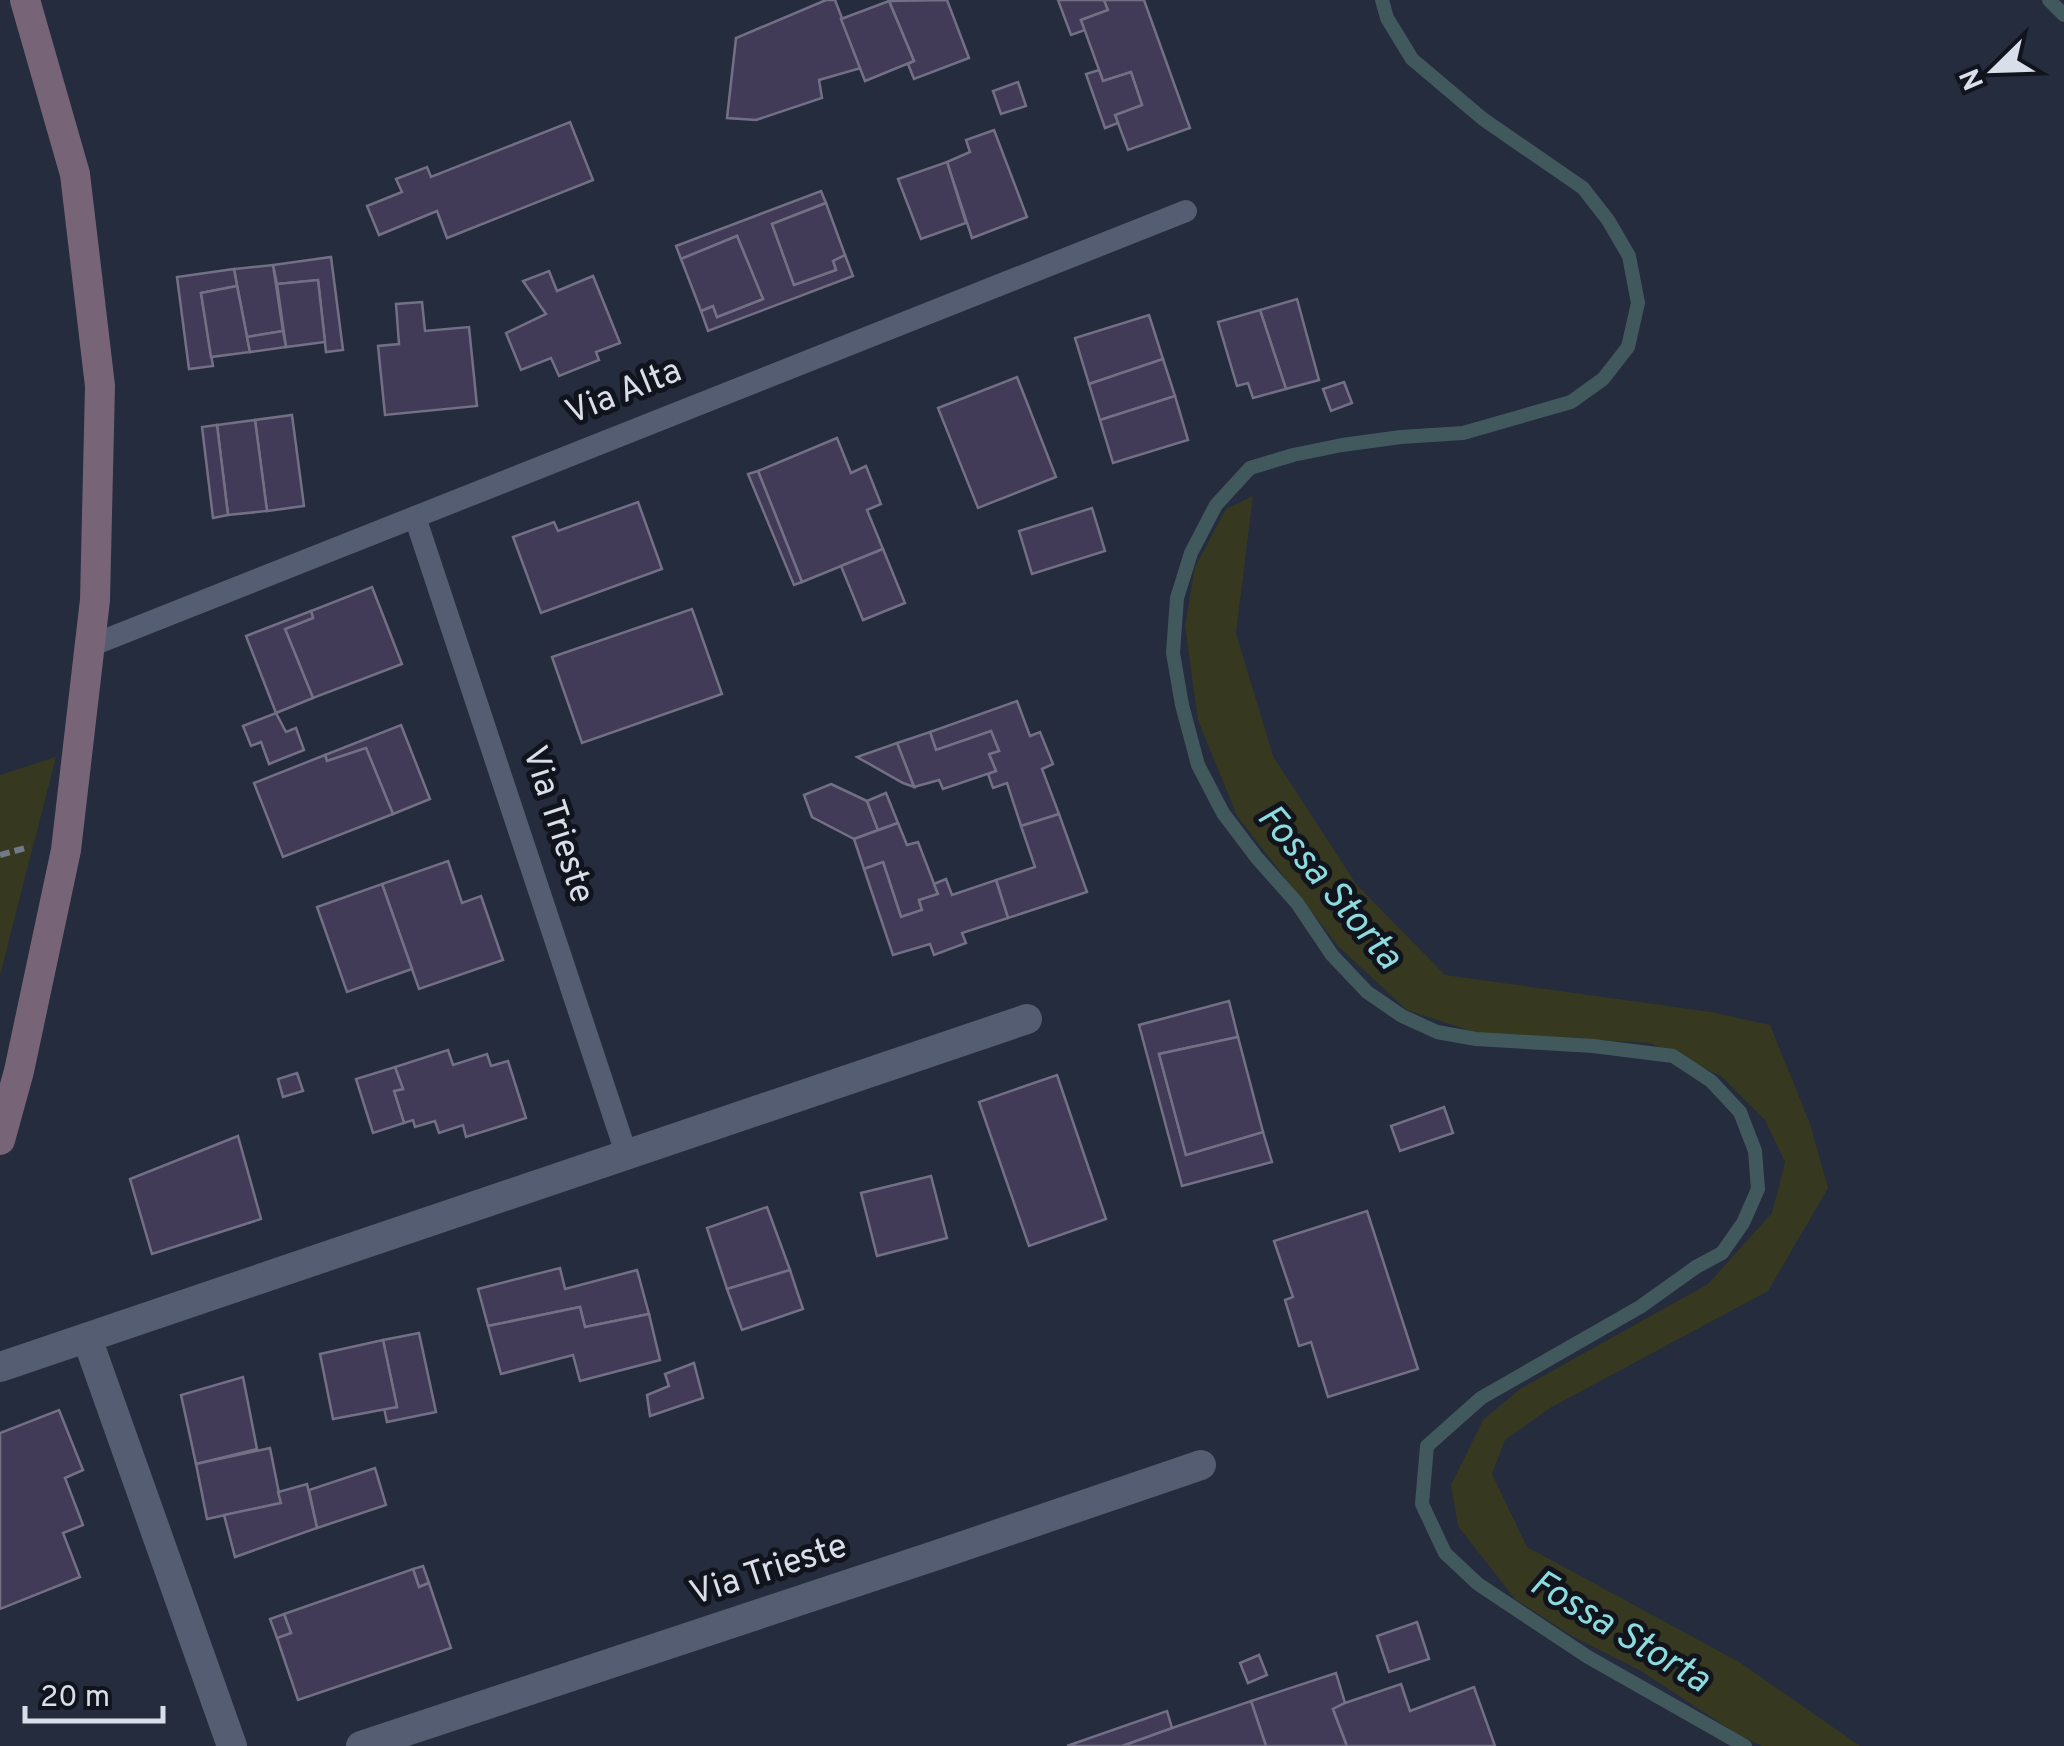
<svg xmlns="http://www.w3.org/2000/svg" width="2064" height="1746" viewBox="0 0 2064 1746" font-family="Overpass,sans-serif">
<rect width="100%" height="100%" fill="#242c3d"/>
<g fill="#363920">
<polygon points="1253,496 1236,633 1273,756 1356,884 1445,975 1711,1012 1770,1025 1810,1124 1828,1188 1768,1291 1550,1408 1505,1440 1492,1474 1527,1547 1739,1662 1860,1746 1762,1746 1734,1732 1641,1671 1572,1636 1515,1599 1458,1526 1451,1485 1483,1420 1520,1389 1708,1284 1772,1213 1785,1162 1765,1120 1721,1076 1650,1043 1477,1033 1407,1010 1339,947 1237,816 1198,720 1185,626 1195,567 1226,509"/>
<polygon points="56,757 0,975 0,775"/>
</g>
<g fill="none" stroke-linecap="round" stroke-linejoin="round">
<g stroke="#41595d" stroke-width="14">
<polyline points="1382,0 1387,18 1412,59 1483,119 1583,188 1608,220 1629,256 1638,303 1628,347 1603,379 1571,402 1463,433 1401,437 1342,445 1293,455 1250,468 1216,505 1191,553 1177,598 1173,653 1182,705 1198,765 1223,813 1257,858 1297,903 1332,955 1367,992 1402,1016 1437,1032 1476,1039 1593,1046 1673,1056 1711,1081 1740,1112 1755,1151 1758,1189 1743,1223 1722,1253 1696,1267 1640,1307 1481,1398 1427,1446 1422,1504 1445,1553 1478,1584 1588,1657 1745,1746"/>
<polyline points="2049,0 2064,15"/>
</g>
</g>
<g fill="#413b58" stroke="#737086" stroke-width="2.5">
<polygon points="826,0 835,0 861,68 819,80 822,98 756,120 727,118 736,38"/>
<polygon points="947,0 969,58 914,79 908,64 914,61 889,1"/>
<polygon points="1058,0 1104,0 1108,10 1081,20 1085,30 1071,35"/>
<polygon points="1104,0 1144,0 1190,128 1128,150 1115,115 1142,105 1131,72 1103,81 1081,20 1108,10"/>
<polygon points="889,1 914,61 865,81 841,19"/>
<polygon points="1099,70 1103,81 1131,72 1142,105 1115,115 1118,123 1105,128 1086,74"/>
<polygon points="1018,82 1026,106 1001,114 993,91"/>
<polygon points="570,122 593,180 447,238 437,211 379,235 367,206 402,192 396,179 427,167 431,177"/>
<polygon points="994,130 1027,217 972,238 947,162 970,152 966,140"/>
<polygon points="947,162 966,223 921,239 898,179"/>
<polygon points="821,191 826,203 772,224 794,285 836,270 833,261 845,255 853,276 708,331 701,311 713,306 717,317 763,299 737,236 681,259 676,246"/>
<polygon points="826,203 845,255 833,261 836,270 794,285 772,224"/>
<polygon points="737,236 763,299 717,317 713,306 701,311 681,259"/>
<polygon points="331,257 343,350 326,352 318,280 277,284 273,265"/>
<polygon points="273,265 283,331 247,337 234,269"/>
<polygon points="234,269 237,286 201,293 213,366 189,369 177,277"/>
<polygon points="549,271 557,291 593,276 620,343 596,352 599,360 559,376 551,358 521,370 506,333 546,314 523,281"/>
<polygon points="318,280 325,342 286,347 277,284"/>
<polygon points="237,286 250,352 211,357 201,293"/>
<polygon points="1297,299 1319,380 1286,389 1260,310"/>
<polygon points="422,302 425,331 469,327 477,406 385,415 378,346 399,344 396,304"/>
<polygon points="1260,310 1286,389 1253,398 1248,383 1237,386 1218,322"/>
<polygon points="1149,315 1163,359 1089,384 1075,338"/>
<polygon points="283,331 286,347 250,352 247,337"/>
<polygon points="1163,359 1175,396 1100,420 1089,384"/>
<polygon points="1017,377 1056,477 978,508 938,408"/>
<polygon points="1344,382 1352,403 1331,411 1323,389"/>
<polygon points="1175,396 1188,440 1113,463 1100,420"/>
<polygon points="292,415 304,506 267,511 255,420"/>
<polygon points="255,420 267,511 228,515 217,425"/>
<polygon points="217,425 228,515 213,518 202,427"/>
<polygon points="837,438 851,473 866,466 881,504 867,510 883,549 802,582 758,471"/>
<polygon points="758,471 802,582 794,585 748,474"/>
<polygon points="638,502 662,569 541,613 513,537 554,522 558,531"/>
<polygon points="1092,508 1105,551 1032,574 1019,531"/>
<polygon points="883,549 905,603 863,620 841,566"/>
<polygon points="372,587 402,664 313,698 285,629 313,618 311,611"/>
<polygon points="692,609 722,694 582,743 552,657"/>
<polygon points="311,611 313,618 285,629 313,698 276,713 246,636"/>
<polygon points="1017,701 1030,736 1040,732 1053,764 1042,769 1059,814 1021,826 1007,783 993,788 988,774 996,771 989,754 999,751 991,731 936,750 930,732"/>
<polygon points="276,713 286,732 296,728 304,750 269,764 261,742 251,746 243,726"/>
<polygon points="401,725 430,799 393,814 366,748 327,761 325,755"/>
<polygon points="991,731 999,751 989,754 996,771 943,789 939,780 914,787 897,743 930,732 936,750"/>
<polygon points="897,743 914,787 903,783 857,757"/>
<polygon points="366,748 393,814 283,857 254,783 325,755 327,761"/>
<polygon points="831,784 867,801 878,830 854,839 812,817 804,795"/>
<polygon points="886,793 898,823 878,830 867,801"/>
<polygon points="1059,814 1087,892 1008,918 996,880 1035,867 1021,826"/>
<polygon points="898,823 907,845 918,842 938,894 919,900 922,910 901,917 883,862 864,869 854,839"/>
<polygon points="448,861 462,903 481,896 503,960 419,989 382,884"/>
<polygon points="883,862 901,917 922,910 919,900 938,894 934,884 946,879 952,895 996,880 1008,918 962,933 966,943 934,955 930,944 893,955 864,869"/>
<polygon points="382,884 412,969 347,992 317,907"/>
<polygon points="1229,1001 1238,1037 1159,1054 1186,1155 1263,1132 1272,1162 1182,1186 1139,1025"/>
<polygon points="1238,1037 1263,1132 1186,1155 1159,1054"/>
<polygon points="448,1050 453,1065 487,1054 491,1066 508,1061 526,1118 466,1137 463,1125 439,1133 435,1121 415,1127 413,1120 404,1123 394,1091 403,1089 395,1067"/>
<polygon points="395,1067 403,1089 394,1091 404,1123 373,1133 356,1079"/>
<polygon points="297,1073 303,1091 283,1097 278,1079"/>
<polygon points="1057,1075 1106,1219 1029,1246 979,1102"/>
<polygon points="1444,1107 1453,1133 1400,1151 1391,1126"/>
<polygon points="238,1136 261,1219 152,1254 130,1179"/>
<polygon points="931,1176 947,1238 877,1256 861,1193"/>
<polygon points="767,1207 790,1270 727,1289 707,1228"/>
<polygon points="1367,1211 1418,1369 1328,1397 1311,1342 1299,1346 1285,1300 1293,1297 1274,1241"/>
<polygon points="560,1268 565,1289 637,1270 649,1314 585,1327 580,1307 488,1326 478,1289"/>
<polygon points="790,1270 803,1309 742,1330 727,1289"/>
<polygon points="580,1307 585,1327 649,1314 660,1360 580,1381 573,1355 501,1374 488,1326"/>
<polygon points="419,1333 436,1412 387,1422 384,1408 397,1407 383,1340"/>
<polygon points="383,1340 397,1407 333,1419 320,1354"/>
<polygon points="694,1363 703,1398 650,1416 647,1395 669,1386 665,1374"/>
<polygon points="243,1377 257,1449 196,1464 181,1395"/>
<polygon points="59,1410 83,1470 65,1478 83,1525 63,1533 80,1577 0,1609 0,1433"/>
<polygon points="270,1448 281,1503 207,1519 196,1464"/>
<polygon points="375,1468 386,1505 317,1528 309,1490"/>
<polygon points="307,1484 317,1528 235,1557 224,1515 281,1503 278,1492"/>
<polygon points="423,1566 429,1583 419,1587 413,1569"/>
<polygon points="413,1569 419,1587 429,1583 451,1648 298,1700 277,1638 291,1633 284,1614"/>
<polygon points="284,1614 291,1633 277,1638 270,1619"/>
<polygon points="1417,1622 1429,1659 1389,1672 1377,1636"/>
<polygon points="1259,1655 1267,1675 1248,1683 1240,1663"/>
<polygon points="1336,1673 1345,1703 1333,1709 1347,1746 1266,1746 1251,1701"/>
<polygon points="1401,1684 1410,1711 1474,1687 1495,1746 1347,1746 1333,1709 1345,1703"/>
<polygon points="1251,1701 1266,1746 1122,1746 1172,1728"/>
<polygon points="1167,1711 1172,1728 1122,1746 1067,1746"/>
</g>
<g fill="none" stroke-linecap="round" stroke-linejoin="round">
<polyline stroke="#727988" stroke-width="6" stroke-dasharray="10 5" stroke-linecap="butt" points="0,855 29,847"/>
<g stroke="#545d71" stroke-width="22">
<polyline points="415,517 627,1156"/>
<polyline points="90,646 1186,211"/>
</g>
<g stroke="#545d71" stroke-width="30">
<polyline points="87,1338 232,1746"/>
<polyline points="0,1367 1027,1019"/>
<polyline points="361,1746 937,1555 1201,1465"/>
</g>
<polyline stroke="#776477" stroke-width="30" points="0,1140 19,1071 66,850 95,600 100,386 75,174 25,0"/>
</g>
<g text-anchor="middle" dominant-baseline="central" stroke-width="10" stroke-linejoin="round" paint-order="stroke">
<g font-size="35" fill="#d9dfea" stroke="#11141c">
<text transform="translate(624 393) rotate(-22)">Via Alta</text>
<text transform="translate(557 825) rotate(72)">Via Trieste</text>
<text transform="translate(769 1571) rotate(-18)">Via Trieste</text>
</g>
<g font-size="38" font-style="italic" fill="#8cdcde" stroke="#11141c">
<text transform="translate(1328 888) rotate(50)">Fossa Storta</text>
<text transform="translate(1619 1633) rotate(31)">Fossa Storta</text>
</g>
</g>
<g transform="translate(1994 70) rotate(247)" stroke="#11141c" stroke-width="8" paint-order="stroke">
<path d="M0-8L18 38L0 25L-18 38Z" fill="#d9dfea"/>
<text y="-15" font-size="28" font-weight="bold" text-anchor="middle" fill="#d9dfea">N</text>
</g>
<path d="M25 1706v15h138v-15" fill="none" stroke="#d9dfea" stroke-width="5"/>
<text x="40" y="1706" font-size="30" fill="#d9dfea" stroke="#11141c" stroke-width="8" paint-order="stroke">20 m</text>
</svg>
